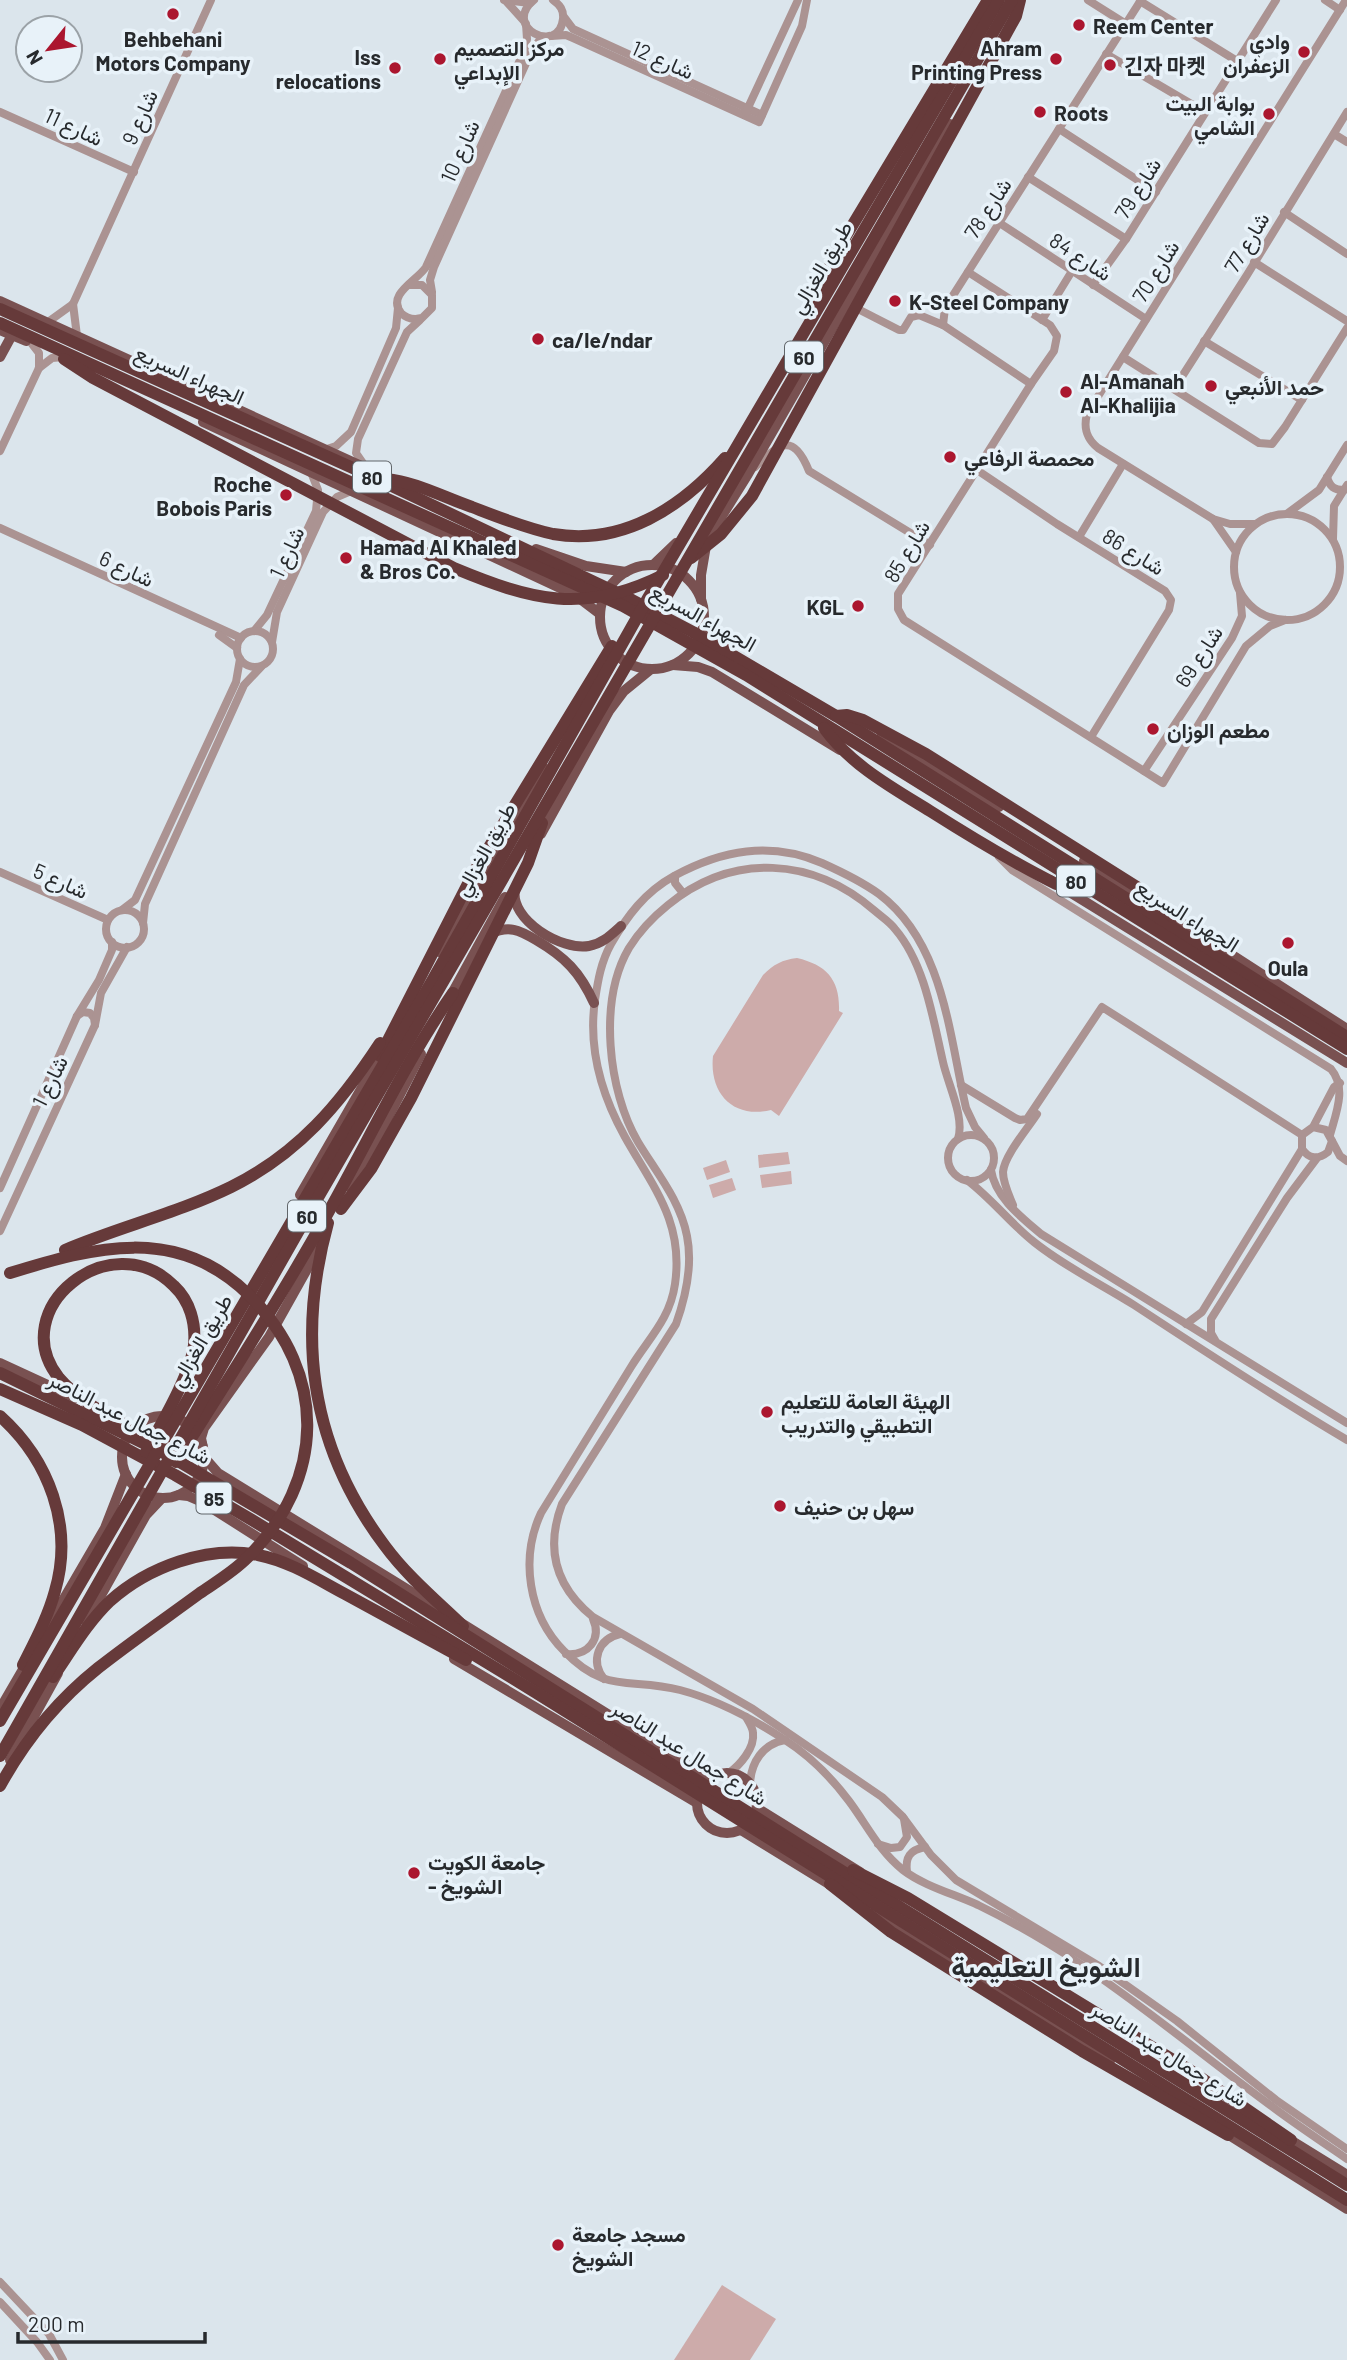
<svg xmlns="http://www.w3.org/2000/svg" width="1347" height="2360" viewBox="0 0 1347 2360" font-family="Barlow,Vazirmatn,'Noto Sans KR',sans-serif">
<rect width="100%" height="100%" fill="#dbe5ec"/>
<g fill="#cdabaa">
<path d="M797,958c30,7 43,22 42,53l4,2 -64,103 -8,-6c-38,9 -62,-17 -58,-54l50,-81c11,-11 19,-15 34,-17z"/>
<polygon points="788,1152 790,1164 759,1168 758,1155"/>
<polygon points="726,1160 730,1172 707,1180 703,1168"/>
<polygon points="791,1171 792,1184 762,1188 760,1175"/>
<polygon points="732,1178 736,1190 713,1198 709,1185"/>
<polygon points="722,2285 776,2319 750,2360 674,2360"/>
</g>
<g fill="none" stroke-linecap="round" stroke-linejoin="round">
<g stroke="#ab9392" stroke-width="8">
<polyline points="504,0 530,3"/>
<polyline points="505,0 524,21"/>
<path d="M534,0c-33,27 25,56 29,19 1,-9 -3,-14 -10,-19"/>
<polyline points="1088,0 1126,24"/>
<polyline points="1325,0 1340,10"/>
<polyline points="1140,1 1237,61"/>
<polyline points="564,17 573,29 762,115"/>
<polyline points="551,36 566,35 573,38 759,122 802,26 807,0"/>
<polyline points="1106,54 1205,112"/>
<polyline points="0,112 134,172"/>
<polyline points="746,112 798,0"/>
<polyline points="1059,129 1156,192"/>
<polyline points="1334,134 1347,142"/>
<polyline points="1028,177 1126,239"/>
<polyline points="1284,212 1347,254"/>
<polyline points="998,222 1146,319"/>
<polyline points="1254,262 1347,321"/>
<polyline points="968,272 1050,325 1057,336 1054,351 1031,384 898,594 898,609 904,620 1163,783 1246,646 1270,626 1285,620"/>
<path d="M409,285h13l10,10v13l-10,10c-8,2 -15,1 -21,-5 -15,-19 17,-33 25,-46l99,-218 2,-10 -1,-15"/>
<polyline points="1093,285 1126,239 1276,0"/>
<polyline points="432,292 430,280 434,267 532,50 539,41 549,36"/>
<polyline points="73,304 77,336"/>
<polyline points="854,307 899,330 903,330 911,317 919,315 943,325 1031,384"/>
<polyline points="1042,320 1072,271"/>
<polyline points="48,322 73,304 211,0"/>
<polyline points="943,325 945,308 1141,0"/>
<polyline points="1204,341 1302,400"/>
<polyline points="1123,357 1259,443 1272,444 1285,427 1347,328"/>
<polyline points="39,368 52,358 64,357"/>
<polyline points="1174,389 1247,275 1347,112"/>
<polyline points="327,449 336,446 351,432 396,328 398,308"/>
<polyline points="0,451 39,368 39,353 32,344"/>
<polyline points="365,466 356,453 358,439 407,332 420,320"/>
<path d="M755,467c24,-23 38,-36 54,4l121,74"/>
<polyline points="977,470 1057,524 1165,591 1171,600 1169,610 1091,737"/>
<path d="M1327,477c3,10 7,13 17,13"/>
<polyline points="1288,513 1319,490 1347,445"/>
<circle cx="1287" cy="567" r="53"/>
<polyline points="1213,519 1236,552"/>
<path d="M1255,524h-25l-17,-5 -115,-71c-11,-9 -15,-19 -11,-34l259,-414"/>
<polyline points="0,528 241,638"/>
<polyline points="1079,537 1123,464"/>
<polyline points="1333,539 1334,506 1347,485"/>
<polyline points="254,631 267,615 316,511 318,490 311,472"/>
<circle cx="255" cy="649" r="18"/>
<polyline points="219,635 237,648"/>
<polyline points="272,642 277,612 323,512 337,497 351,491"/>
<polyline points="1144,771 1232,638 1242,616 1240,593"/>
<path d="M999,857l13,13 319,199c16,19 5,44 -1,66"/>
<polyline points="0,872 108,920"/>
<polyline points="675,876 675,883 683,893"/>
<polyline points="122,910 135,900 236,682 240,659"/>
<circle cx="125" cy="929" r="19"/>
<polyline points="143,923 145,904 244,685 261,667"/>
<polyline points="77,1016 83,1012 90,1013 94,1018 95,1025"/>
<polyline points="961,1085 1015,1118 1020,1120 1027,1119 1102,1007 1302,1135"/>
<path d="M1313,1127l13,3 6,11 -4,11c-10,8 -19,7 -26,-3v-14l11,-8 21,-40 6,-4"/>
<circle cx="971" cy="1158" r="23"/>
<path d="M984,1138l-9,-11 -9,-19c-17,-73 -22,-165 -87,-214 -18,-13 -37,-22 -57,-31 -52,-22 -100,-13 -148,13 -29,16 -47,40 -63,68 -10,18 -13,36 -16,56 -7,48 6,94 30,137 28,50 59,85 50,147 -5,35 -26,54 -44,83 -30,48 -60,97 -90,146 -21,45 -13,102 23,138 42,44 66,26 116,39 38,10 73,29 105,50 25,16 46,37 64,61 18,24 30,50 54,69 21,16 51,24 75,35 35,17 69,37 101,58 66,44 127,95 191,142 25,19 51,36 77,54"/>
<path d="M958,1139c7,-22 -10,-54 -15,-77 -10,-43 -18,-98 -48,-133 -5,-7 -13,-12 -20,-18 -62,-54 -142,-59 -207,-6 -15,12 -29,27 -39,43 -31,53 -21,143 9,194 18,30 42,58 49,94 6,30 -1,60 -11,88l-114,180c-17,45 -6,83 31,113l160,92 129,88 21,20 28,38 25,25 143,86 78,55 99,79 71,49"/>
<polyline points="1332,1141 1340,1156 1347,1161"/>
<path d="M991,1170c4,27 30,47 50,64l306,189"/>
<path d="M967,1180c25,19 43,43 67,62 31,25 67,42 100,63 70,46 140,92 213,135"/>
<polyline points="0,1188 77,1016 99,980 112,950 112,942"/>
<path d="M1013,1205c-4,-10 -10,-22 -10,-33 1,-16 25,-44 34,-58"/>
<polyline points="0,1231 95,1025 101,993 127,947"/>
<polyline points="1186,1324 1202,1312 1302,1149"/>
<polyline points="1215,1340 1211,1333 1211,1319 1287,1198 1317,1158"/>
<path d="M566,1654c22,2 36,-15 27,-35"/>
<path d="M604,1679c-14,-18 -6,-40 16,-45"/>
<path d="M729,1773c11,-8 26,-25 24,-40 0,-5 -4,-11 -7,-16"/>
<path d="M750,1784c1,-22 13,-40 35,-44"/>
<polyline points="878,1844 891,1848 900,1847 907,1837 904,1819"/>
<path d="M907,1872c-2,-15 3,-22 18,-25"/>
<polyline points="0,2282 49,2334 63,2360"/>
<polyline points="0,2302 37,2342 50,2360"/>
</g>
<g stroke="#795151" stroke-width="10">
<polyline points="0,301 379,474"/>
<polyline points="0,330 26,341"/>
<polyline points="0,357 12,335"/>
<polyline points="203,422 575,595 600,614"/>
<polyline points="536,549 586,566 626,572"/>
<circle cx="652" cy="617" r="52"/>
<polyline points="653,565 676,543"/>
<polyline points="701,599 701,575 707,540 748,474 950,124"/>
<polyline points="704,627 731,649"/>
<polyline points="673,665 698,667 712,672 840,750"/>
<polyline points="881,737 999,807"/>
<polyline points="541,834 609,711 624,691 651,669"/>
<polyline points="1084,861 1144,899"/>
<polyline points="1050,880 1347,1063"/>
<path d="M515,889c-6,31 47,62 74,57 13,-2 22,-11 32,-20"/>
<polyline points="1167,913 1347,1029"/>
<path d="M490,934c19,-9 29,-4 46,6 29,17 44,32 58,63"/>
<polyline points="439,952 544,768"/>
<polyline points="449,999 505,897"/>
<polyline points="351,1189 421,1054"/>
<polyline points="300,1195 383,1051"/>
<polyline points="0,1363 76,1398"/>
<circle cx="163" cy="1457" r="41"/>
<polyline points="203,1448 201,1438 204,1428 269,1337 320,1246"/>
<polyline points="204,1457 218,1473 441,1610"/>
<polyline points="179,1495 188,1496 202,1502 303,1566"/>
<polyline points="458,1621 696,1769 712,1776"/>
<polyline points="86,1622 146,1515 162,1498"/>
<polyline points="44,1633 105,1528 126,1474"/>
<polyline points="454,1659 697,1803"/>
<polyline points="0,1709 29,1659"/>
<polyline points="10,1760 58,1673"/>
<circle cx="727" cy="1803" r="30"/>
<polyline points="757,1808 860,1872"/>
<polyline points="741,1830 837,1889"/>
<polyline points="874,1913 1110,2061"/>
<polyline points="1221,2130 1347,2209"/>
<polyline points="1284,2136 1347,2175"/>
</g>
<g stroke="#663a3a" stroke-width="12">
<polyline points="815,303 824,278 843,241 988,0"/>
<polyline points="0,309 375,478 632,600 693,632 836,716 1347,1037"/>
<polyline points="0,323 623,606 746,675 1347,1049"/>
<path d="M64,359l29,19 361,190c77,32 129,47 209,7"/>
<path d="M386,479c30,3 57,18 86,28 26,10 53,21 81,27 69,12 128,-26 172,-76"/>
<polyline points="691,558 721,534 752,496 1016,16 1020,0"/>
<polyline points="836,716 847,715 863,720 926,754 1137,887 1173,917"/>
<path d="M824,728c27,37 67,59 106,83 41,26 82,51 126,73"/>
<polyline points="380,1056 474,872 612,646"/>
<polyline points="341,1209 371,1169 411,1098 528,863 542,823"/>
<path d="M328,1223c-32,116 -17,225 57,323 22,30 52,55 78,80"/>
<path d="M65,1250c54,-23 113,-37 166,-63 67,-33 109,-83 149,-144"/>
<polyline points="0,1373 168,1455 351,1563 805,1848 1347,2185"/>
<polyline points="0,1389 82,1425 175,1475 252,1520 535,1692 1347,2200"/>
<path d="M0,1416c49,44 74,110 55,175 -7,26 -20,50 -32,74"/>
<path d="M124,1424c-22,-12 -48,-26 -65,-46 -55,-69 52,-155 115,-92 16,15 22,37 20,59 -4,31 -33,79 -48,107"/>
<path d="M176,1462c52,-82 105,-165 153,-251 41,-73 76,-149 124,-218"/>
<path d="M53,1677c18,-26 34,-54 57,-76 38,-34 97,-56 148,-46 31,6 59,24 87,39 40,22 81,44 121,66"/>
<polyline points="0,1721 432,981 648,598 999,0"/>
<polyline points="0,1756 298,1232 1012,0"/>
<path d="M0,1786c24,-44 58,-86 98,-118 33,-26 68,-50 102,-75 16,-11 33,-21 47,-35 79,-78 81,-185 2,-263 -72,-71 -155,-48 -239,-22"/>
<polyline points="853,1870 908,1898 1188,2069 1291,2140"/>
<polyline points="830,1884 891,1932 1082,2051 1228,2135"/>
</g>
</g>
<g fill="#ab162f" stroke="#e8f2f9" stroke-width="2.5">
<circle cx="173" cy="14" r="7"/>
<circle cx="1079" cy="25" r="7"/>
<circle cx="1304" cy="52" r="7"/>
<circle cx="440" cy="59" r="7"/>
<circle cx="1056" cy="59" r="7"/>
<circle cx="1110" cy="65" r="7"/>
<circle cx="395" cy="68" r="7"/>
<circle cx="1040" cy="112" r="7"/>
<circle cx="1269" cy="114" r="7"/>
<circle cx="895" cy="301" r="7"/>
<circle cx="538" cy="339" r="7"/>
<circle cx="1211" cy="386" r="7"/>
<circle cx="1066" cy="392" r="7"/>
<circle cx="950" cy="457" r="7"/>
<circle cx="286" cy="495" r="7"/>
<circle cx="346" cy="558" r="7"/>
<circle cx="858" cy="606" r="7"/>
<circle cx="1153" cy="729" r="7"/>
<circle cx="1288" cy="943" r="7"/>
<circle cx="767" cy="1412" r="7"/>
<circle cx="780" cy="1506" r="7"/>
<circle cx="414" cy="1873" r="7"/>
<circle cx="558" cy="2245" r="7"/>
</g>
<g text-anchor="middle" dominant-baseline="central" stroke-width="7" stroke-linejoin="round" paint-order="stroke">
<g fill="#e8f2f9" stroke="#61666a" stroke-width="2">
<rect x="785" y="341.5" width="38" height="31" rx="5"/>
<rect x="353" y="461.5" width="38" height="31" rx="5"/>
<rect x="1057" y="865.5" width="38" height="31" rx="5"/>
<rect x="288" y="1200.5" width="38" height="31" rx="5"/>
<rect x="196.5" y="1482.5" width="35" height="31" rx="5"/>
</g>
<g font-size="19" font-weight="bold" fill="#272a2d">
<text x="804" y="357">60</text>
<text x="372" y="477">80</text>
<text x="1076" y="881">80</text>
<text x="307" y="1216">60</text>
<text x="214" y="1498">85</text>
</g>
<g font-size="21" font-weight="bold" fill="#272a2d" stroke="#e8f2f9" text-anchor="start">
<text x="1093" y="25">Reem Center</text>
<text x="173" y="38" text-anchor="middle">Behbehani<tspan x="173" dy="24">Motors Company</tspan></text>
<text x="1290" y="40" text-anchor="end">وادي<tspan x="1290" dy="24">الزعفران</tspan></text>
<text x="454" y="47">مركز التصميم<tspan x="454" dy="24">الإبداعي</tspan></text>
<text x="1042" y="47" text-anchor="end">Ahram<tspan x="1042" dy="24">Printing Press</tspan></text>
<text x="381" y="56" text-anchor="end">Iss<tspan x="381" dy="24">relocations</tspan></text>
<text x="1124" y="65">긴자 마켓</text>
<text x="1255" y="102" text-anchor="end">بوابة البيت<tspan x="1255" dy="24">الشامي</tspan></text>
<text x="1054" y="112">Roots</text>
<text x="909" y="301">K-Steel Company</text>
<text x="552" y="339">ca/le/ndar</text>
<text x="1080" y="380">Al-Amanah<tspan x="1080" dy="24">Al-Khalijia</tspan></text>
<text x="1225" y="386">حمد الأنبعي</text>
<text x="964" y="457">محمصة الرفاعي</text>
<text x="272" y="483" text-anchor="end">Roche<tspan x="272" dy="24">Bobois Paris</tspan></text>
<text x="360" y="546">Hamad Al Khaled<tspan x="360" dy="24">&amp; Bros Co.</tspan></text>
<text x="844" y="606" text-anchor="end">KGL</text>
<text x="1167" y="729">مطعم الوزان</text>
<text x="1288" y="967" text-anchor="middle">Oula</text>
<text x="781" y="1400">الهيئة العامة للتعليم<tspan x="781" dy="24">التطبيقي والتدريب</tspan></text>
<text x="794" y="1506">سهل بن حنيف</text>
<text x="428" y="1861">جامعة الكويت<tspan x="428" dy="24">- الشويخ</tspan></text>
<text x="572" y="2233">مسجد جامعة<tspan x="572" dy="24">الشويخ</tspan></text>
</g>
<g font-size="21" fill="#272a2d" stroke="#e8f2f9">
<text transform="translate(663 59) rotate(24)">شارع 12</text>
<text transform="translate(139 117) rotate(-66)">شارع 9</text>
<text transform="translate(74 126) rotate(25)">شارع 11</text>
<text transform="translate(459 151) rotate(-66)">شارع 10</text>
<text transform="translate(1137 188) rotate(-58)">شارع 79</text>
<text transform="translate(987 208) rotate(-57)">شارع 78</text>
<text transform="translate(1246 242) rotate(-59)">شارع 77</text>
<text transform="translate(1081 256) rotate(33)">شارع 84</text>
<text transform="translate(820 267) rotate(-60)">طريق الغزالي</text>
<text transform="translate(1155 271) rotate(-58)">شارع 70</text>
<text transform="translate(190 374) rotate(24)">الجهراء السريع</text>
<text transform="translate(906 551) rotate(-59)">شارع 85</text>
<text transform="translate(1134 551) rotate(32)">شارع 86</text>
<text transform="translate(286 552) rotate(-65)">شارع 1</text>
<text transform="translate(127 568) rotate(25)">شارع 6</text>
<text transform="translate(704 617) rotate(29)">الجهراء السريع</text>
<text transform="translate(1198 656) rotate(-57)">شارع 69</text>
<text transform="translate(484 849) rotate(-61)">طريق الغزالي</text>
<text transform="translate(61 880) rotate(24)">شارع 5</text>
<text transform="translate(1188 915) rotate(32)">الجهراء السريع</text>
<text transform="translate(49 1081) rotate(-64)">شارع 1</text>
<text transform="translate(200 1340) rotate(-60)">طريق الغزالي</text>
<text transform="translate(130 1417) rotate(27)">شارع جمال عبد الناصر</text>
<text transform="translate(690 1752) rotate(32)">شارع جمال عبد الناصر</text>
<text transform="translate(1170 2053) rotate(32)">شارع جمال عبد الناصر</text>
</g>
<g font-size="28" font-weight="bold" fill="#272a2d" stroke="#e8f2f9">
<text x="1046" y="1966">الشويخ التعليمية</text>
</g>
</g>
<g transform="translate(49 49) rotate(240)"><circle r="33" fill="#e8f2f9" stroke="#9ba2a7" stroke-width="2"/>
<path d="M0-5L12 26L0 18L-12 26Z" fill="#ab162f"/>
<text y="-10" font-size="19" font-weight="bold" text-anchor="middle" fill="#272a2d">N</text>
</g>
<path d="M18 2332v10h187v-10" fill="none" stroke="#272a2d" stroke-width="3.5"/>
<text x="28" y="2332" font-size="21" fill="#272a2d" stroke="#e8f2f9" stroke-width="5" paint-order="stroke">200 m</text>
</svg>
